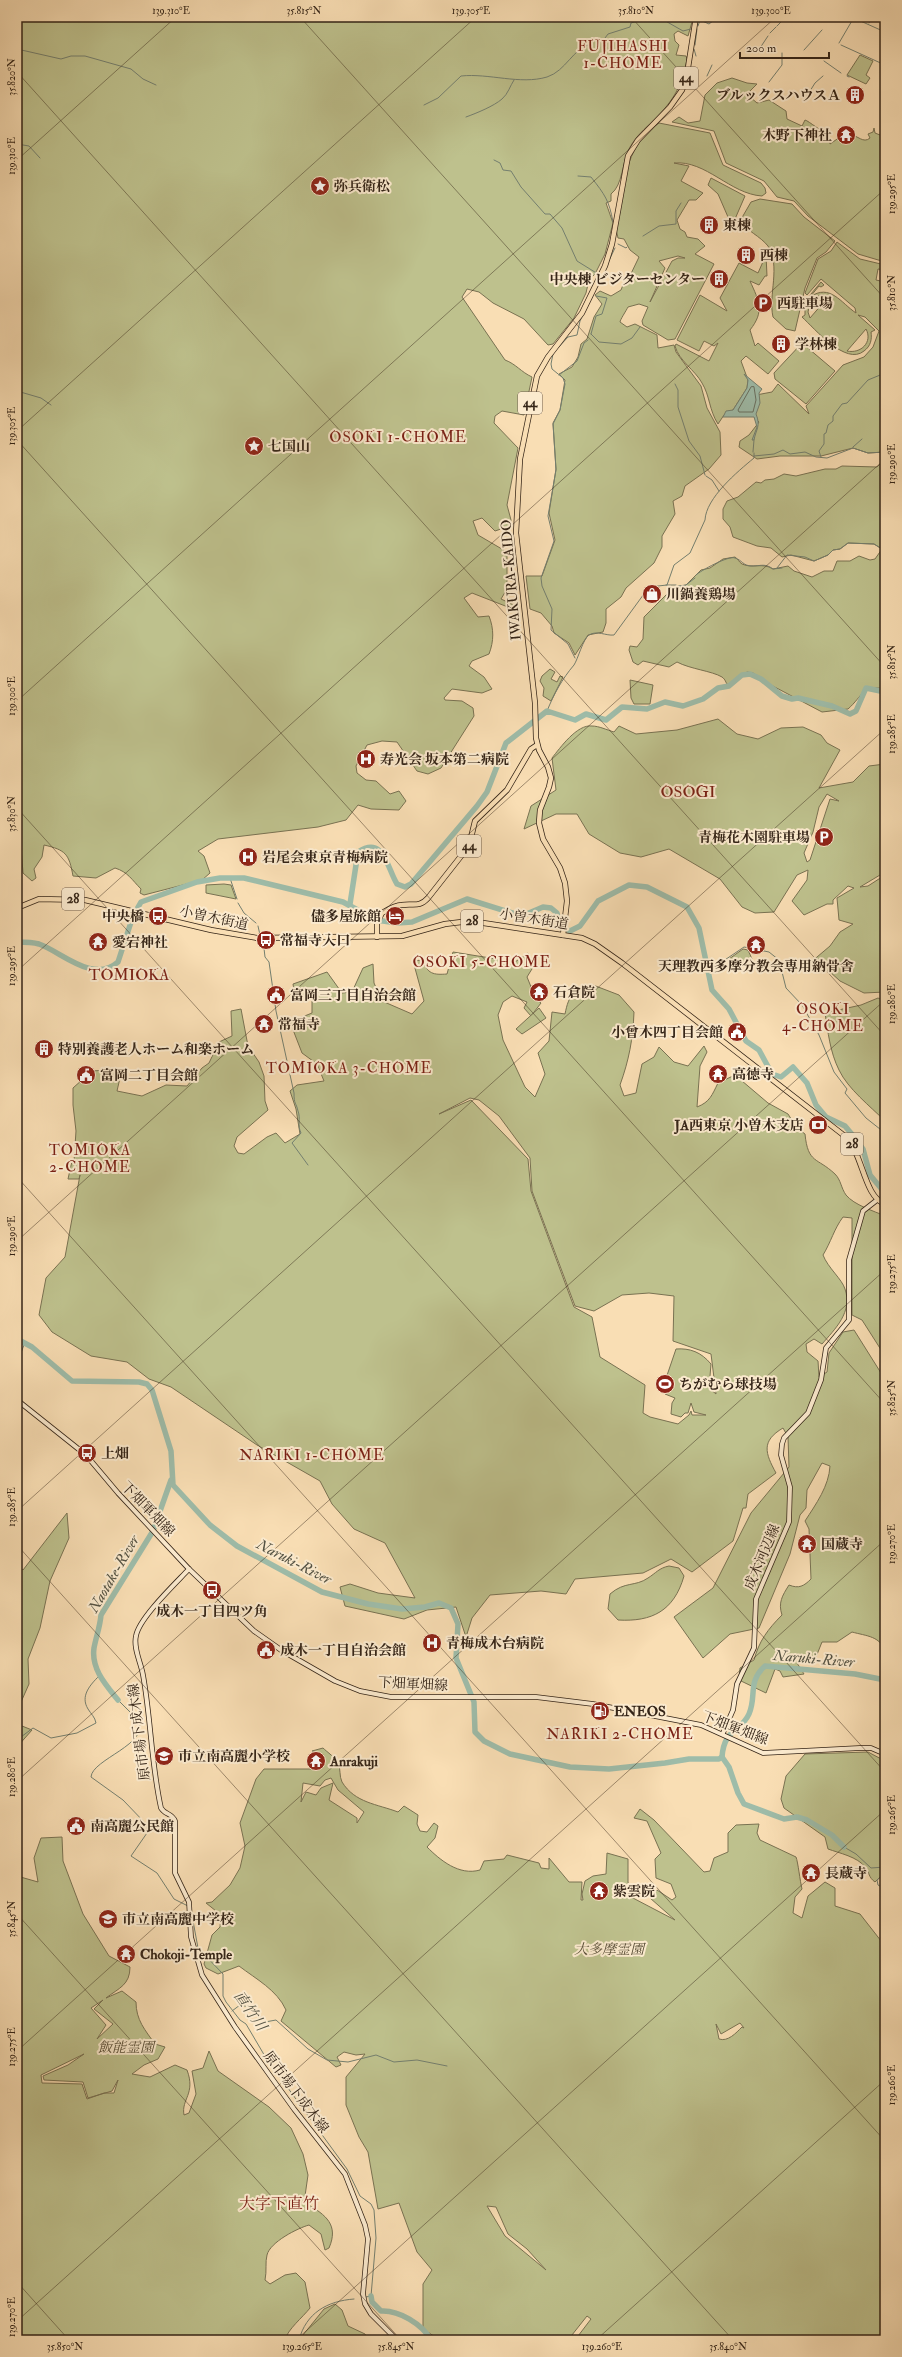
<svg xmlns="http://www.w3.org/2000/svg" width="902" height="2357" viewBox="0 0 902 2357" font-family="'IM FELL Double Pica','Noto Serif JP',serif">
<rect width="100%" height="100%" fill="#f9deb4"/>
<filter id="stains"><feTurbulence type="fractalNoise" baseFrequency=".005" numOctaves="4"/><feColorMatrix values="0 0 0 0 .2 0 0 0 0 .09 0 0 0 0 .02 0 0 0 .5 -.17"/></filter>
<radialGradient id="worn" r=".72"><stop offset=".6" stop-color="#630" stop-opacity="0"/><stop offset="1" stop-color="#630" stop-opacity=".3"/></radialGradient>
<g fill="#bec18d" stroke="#797252" fill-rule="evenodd">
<path d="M17,17h597l-2,3 29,-3 49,2 2,3 -4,14 -10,-5 -4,3 1,7 4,4 -3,10 10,1 1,3c-4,28 -17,46 -37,65 -8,7 -16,15 -21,25 -7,13 -6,36 -18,45v7l-5,2 7,20 -8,31 -10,20 -6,6 -3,13 -12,25 -21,26 -5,1 -24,-26 -31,-16 -14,-11 -12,-3 -5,8 43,63c11,4 16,12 27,17l-8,38 -22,-4 -7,5 -1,7 24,25 -11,57 4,15 -1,6 -15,5 -13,-13 -9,3 5,14 29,17v37l-6,10 15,7 -3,3 -41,-16 -8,5 14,19 11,-1c5,13 5,25 0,38l-17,7 -3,5 15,11 8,12 -10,4 -30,-4 -8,9 1,2 17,1 11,7 1,8 -33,52 -13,6 -11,-3 -20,-29 -15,-1 -15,4 -11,21 1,7 9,7 10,1 14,13 9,-3 7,10 -7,9 -28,-1 -13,-4 -12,15 -28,7 -100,12 -20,12 6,5 6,17 -8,7 -58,15 -4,-2 1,-4c-9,-9 -13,-17 -26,-21l-19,10 -23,-2c-4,-22 -7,-26 -29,-31l-2,12 -8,12 2,9 -4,3 -9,-8 -2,-26 -4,-3z"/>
<polygon points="860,55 873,61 866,75 870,78 866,84 847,75"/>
<path d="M732,78l15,5 10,1 -7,7 -1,5 8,7 12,-3 17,11 1,8 15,7 3,-6c4,1 16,12 24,14l1,10 10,-7 6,2 4,-4c8,0 13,9 20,3l-2,-4 5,-2 1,-4 1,5 10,4v125l-27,-8 -50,-38 -14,-15 -17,-4 -13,-16 -38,-18 -12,-32 -42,-9 7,-5 9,6 12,-2 5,-26 12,-12z"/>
<path d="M659,123l51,10 13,32 38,18 4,5 1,5 -4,3c-32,-2 -56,-36 -88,-33l15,3 -8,15 22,12 -7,7h-7l-12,20 3,9 5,3 2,5 11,2 7,7 -10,8 19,10 -39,75 -7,1 -25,-15 -1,-4 6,-14 -9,-3 -11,3c-2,4 -8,13 -8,15l7,5 8,-3 22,11 1,13 16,-3 2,7 25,34 6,22 13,24 1,23 -12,14 -24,17 -3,10 -9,5 2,13 -13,22v11l-8,16 -28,25 -5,9 -15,12v14l-3,9 -15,3 -13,20 -6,-12 -15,-10 -2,-7 -11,-13 -11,-4 -4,-33h16l13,-36 -6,-27 7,-44 -3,-46 7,-13 5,-30 -6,-6 13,-7 6,-10 3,-13 6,-5 7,-22 8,-13 -7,-9 5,-4 11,5 10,-6 2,-5 4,-3 12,-25 -9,-7 -6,-11 -6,-1 -2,-9c7,-38 7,-83 43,-106zM678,256l7,2h-7l-6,3 -22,41 15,-34 -6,-7z"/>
<polygon points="711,178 745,196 735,219 728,217 718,194 708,185"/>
<path d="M760,199l32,5 12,13 31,24 -9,11 -9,6 -12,30 -10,43 -9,-2 -13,-12c-5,-22 8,-51 -5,-71 -8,-10 -21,-15 -28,-25l11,-19z"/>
<path d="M837,242l23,17 25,6v5l-7,-1 -2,11 9,2v170l-17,1 -15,-5 -32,8h-41l-23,3 -18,-12 1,-6 9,-6 10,-13 -4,-4 1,-23 16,-3 6,-8 31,30 -3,-8 37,-41 21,-8 9,-10 6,-16 -14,-14 -7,-2 17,15 -4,2c1,7 0,14 -7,19 -18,15 -49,-22 -62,-34l3,-2v-7l3,-9 -2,1 15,-18 3,3 -3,2 -2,-1 -9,11c20,-14 31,6 46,16l-1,-5 -34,-29 -14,16 -2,-2 13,-34 13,-8zM820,295l9,1 -19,22 -2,-6 2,-9zM866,329c7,13 -5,25 -19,22z"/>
<path d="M766,255l1,21h-2l-6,9 -9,-4c9,20 15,30 0,49l5,16 3,-3 21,18 -11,13 -22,-18 -5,5 7,19 -1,8 -14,22 -9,5 -6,9c-9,-14 -8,-28 -16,-41 -7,-13 -23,-22 -27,-37l1,-2 33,17 9,-18 -4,3 -10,-5 -5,10 -22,-11 23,-45 27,16 -7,-13 19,-35 19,10z"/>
<polygon points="802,343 835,371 806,404 775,379 774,373"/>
<path d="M881,463h4v226c-23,-5 -22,7 -37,20l-26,3 -53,-28 -16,-11 -6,-1 -19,13c-3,-3 -2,-5 -6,-8 -10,-6 -32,-8 -45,-15l-8,5 -26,-6 -5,4 -5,-3 -4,-12 1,-4 7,1 6,-8 1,-22 29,-29 13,-3 15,-15 9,-2 13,-9 12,-2c3,2 4,5 7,7 11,5 20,-2 31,5l15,-3 6,5 18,6 12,-6h9l4,-10h13l9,-5 11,4 5,-1 7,-10 -8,-5 -26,-1 -8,6 -7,1 -5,5 -14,6 -23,-6 -9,2 -11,-9 -14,-2 -24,-9 -3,-10 -7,-8v-10l4,-8 11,-4 18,-15 5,1 4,-3 9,-1 10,-5 12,2 29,-7h11l6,-3 35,1z"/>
<polygon points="550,669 555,672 551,679 557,682 560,676 563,677 551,701 543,696 544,688 540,681 542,676"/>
<polygon points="630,680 653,685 650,704 634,704 631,698"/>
<path d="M718,719l19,15 21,5 23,-11 22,-1 18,8 6,8 13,7 -21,38 34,-6 16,-16 16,-2v108l-25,15 8,-1 17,-11v117l-21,1 -24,-12 -11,-10 -25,-3 26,-22 10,-14 13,-8 -14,-4 -2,-22 17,-10 -6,-2 -15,14v4h-6l-23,11 -12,-14 15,-21 1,-10 -11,5 -23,37 -19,1 -13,-6 -22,-28 -51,-30 -28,8 -21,-4 -31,-19 -12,-20h-21l-32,15 7,-23 25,-16 -4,-32c8,-10 25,-34 40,-32 7,0 15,4 22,6l5,-6 17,8 41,-4zM827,794l12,7 -9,-2 -20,61 -3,2 -3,-9 9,-21 6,-25z"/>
<polygon points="224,884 231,885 236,899 206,893 206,885"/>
<polygon points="743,949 748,950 752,959 732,966 729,959"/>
<path d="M453,952l62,10 13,-9 7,11 -8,13 9,22 5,4 -10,13 -7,-8 3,-6 -15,-6 -9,6 -5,13 5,25 22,47 10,10 10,-23 -7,-21 11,-12 3,-29 13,2c4,-20 8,-23 28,-29l26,10 15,17c-1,27 -5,48 -14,73l4,11 12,-3 6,-29 12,-7 5,-10 15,15 14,4 16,-20 3,6 -7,14 -3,41c13,-5 15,-12 21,-24l17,-8 33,28 20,11 9,14 8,6c3,30 12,23 30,40 6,6 6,14 11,21 8,10 28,16 39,21v140l-23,-36 -10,-5v-97l-9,-1c-9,12 -12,25 -20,38 5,13 19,24 22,34 8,23 -10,40 -23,55l-8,-5 -8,5 1,8 11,9 1,16 8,-5 2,-19 14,-21 11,-2 27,43 4,29v251c-3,-17 -19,-17 -33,-21l-15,10h-15l-6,15 -14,-1 -5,7 7,11 -21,3 -3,-6 -5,-2 -9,24 -27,-13 1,-12 14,-8c5,-19 14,-31 28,-45 -4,-12 0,-19 7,-30 10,4 15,1 22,-6l-2,-50 -4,-8c11,-17 24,-35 25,-55l-8,-3 -15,27 -1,18 -6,7 -10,39 -31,74 -29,6 -27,24 -29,-41 39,-29 38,-75 38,-46 -1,-30 -5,-9c-22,13 -18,25 -7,45l-28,21 -2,14h-3l-10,33 -41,31 -21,-13 -28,14 -68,6 -9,15 -25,-3 -51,4 -18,23 -6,19 -10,-30 -29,3 -23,9 -59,-13 -5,-19 10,-3 28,9 37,5 -30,-55 -31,-14 -22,-25 -12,-23 -63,-36 -86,-58 -22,-8 -22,-17 -36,-6 -39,-24 -13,-17 7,-37 19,-21 15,-82 -1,4h-11l4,-18h2l2,-30 -3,-26v-17l19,-17 30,-2 -5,22 25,5 24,-11 21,1 15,-18 7,-5 10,-21 13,-6 -1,-25 10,-2 7,37 11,16 5,14 1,25 3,9 -31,27 -3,9 4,7 6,1 23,-17 9,-4 9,10 15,-9 -4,-25 -6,-18 7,-6 27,-4 -7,-17 -15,-11 -12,-31 22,-9v-15l-17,-1 -2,-13 34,-12 15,21 10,-1 11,-24 10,-4 1,19 8,18 30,13 12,-13 -11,-40 9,-1c6,14 11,15 25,14zM470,1098l9,2 20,16 31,42 2,33 43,115 19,5 28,-16 27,-2 25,3 -1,45 38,13 5,40 -7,-6 2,-24c-10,-12 -21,-16 -35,-15l-14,41 3,4 10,4 -3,5 -1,11 10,3 4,-4h3l3,-10 3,9 12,3h-14l-1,-4 -2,4 -11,9 -28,-7 -7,-4 2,-28 -45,-28 -8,-40 -18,-10 -43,-116 -3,-32 -57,-59 -32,14z"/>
<path d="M878,998l7,3v120c-15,-15 -37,-32 -46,-51 -9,-18 -11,-38 -14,-57l36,-8z"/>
<polygon points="539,1008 546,1018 522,1034 516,1029"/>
<polygon points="67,1513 69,1538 50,1581 40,1628 28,1659 29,1684 17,1711 17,1565 23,1570"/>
<path d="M669,1566l10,2 5,8c-10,35 -32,46 -66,44l-10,-11 2,-15c15,-13 25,-7 38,-16 8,-5 11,-10 21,-12z"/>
<polygon points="17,1724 32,1730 17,1747"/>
<path d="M323,1748c4,4 13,10 15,15 3,6 1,13 4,19 13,21 35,22 56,30l6,-6 14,9 -1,9 3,7 7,1 7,-9 4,3 -3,12 -8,9c13,13 32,29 53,23l4,-9 20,-2 3,-4 32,8 2,5 8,1v-11l20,24h13l-1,18h2l-1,-6 3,-13 8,-5 13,-2 1,-21 21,6v23l3,15 44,23 -25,-22 7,-8 15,10 4,-3 -5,-13 -15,-6 -1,-19 6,-6 -14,-32 -13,-3 6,-9 14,11 50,52 6,-1 4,-13 14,-6v-19l8,-8 23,-1 -2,9 3,7 36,17c2,5 4,24 6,32l-7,8 -2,16 9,5 6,-22 17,-14 10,6v18l25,8 25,32v394h-310l16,-21 -4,-3 -19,24h-128l-17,-11v-45l9,-14 -15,-18 -18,-49 -21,6 -10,-57 -9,-15 -13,-32v-28l19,-23 -9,1 -12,-3 -7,5 4,8 -5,2 -55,-46 5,-11c-9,-20 -30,-31 -47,-44l-21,8 -12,-6 -2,-4 8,-29 8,-8 1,-12 -15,-12 6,-1 18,-17 10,-17 5,-22 -5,-23 16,-44 8,-10h54l6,-5 -2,-8 -10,-5zM331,1778l7,12 26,22 -7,11v-5l-28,-18 4,-17 -12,5 -5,7 -10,-3 -5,10 2,-19 17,3 5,-6zM740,2023l4,5 -2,-1c-6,6 -14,15 -23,12l-3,-15 5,10zM487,2206l9,1 12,27 19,15 19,21 -41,-34z"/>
<path d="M868,1752l17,9v111l-10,10c-7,-5 -5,-9 -10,-15 -7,-10 -26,-14 -37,-18l-3,-12 -41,-29 -3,-9 5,-23 19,-22z"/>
<path d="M62,1837l1,24 20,53 26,42 21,11c0,18 -11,21 -24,31l16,-7 14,11c0,18 9,28 19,42l10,3 -7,12 -14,6 -12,9 18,3 25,-12 12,5c9,24 -6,29 -3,45l5,-2 7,-19 -4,-23 11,-3 6,-17 9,20 51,36 22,21 12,26 5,21 -3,21 2,8c19,11 32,21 22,44l-4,2 -4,-16 -12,-9c-11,3 -39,17 -42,30 -2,7 0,16 -2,25l5,4 15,-9 11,-2 9,9 5,26c-7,9 -23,22 -25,32h-268v-464l21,6 -4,-24 7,-20zM103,2000l-9,9 19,15 -16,15 9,-14 -15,-17zM84,2054l-16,11 -25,11 1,4 39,2 5,16 24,-7 6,-11 -4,13h-10l-17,6 -5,-15 -40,-1 -1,-8z"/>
<polygon points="335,2304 342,2310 348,2326 365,2334 369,2340 299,2340 324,2309"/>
</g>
<path fill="#9ebca9" stroke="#747f6f" d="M744,374l18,15 -3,4 1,10 -4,11c5,12 0,15 -2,26h-2l5,-13 -3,-10h-31l3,-6 7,-1 14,-22 1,-8z"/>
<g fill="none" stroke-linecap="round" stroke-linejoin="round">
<polygon stroke="#697060" stroke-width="1" points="754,387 756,400 753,412 739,412 738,410 751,387"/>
<g stroke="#747f6f" stroke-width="1">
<polyline points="653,17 662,19 683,31 691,29"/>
<polyline points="856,19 885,32"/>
<polyline points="869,23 872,17"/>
<polyline points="698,26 700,20 709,24 718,17"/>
<polyline points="777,26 786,17"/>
<polyline points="770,33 776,27"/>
<polyline points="839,43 853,19"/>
<polyline points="695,45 697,29"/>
<polyline points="841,45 885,65"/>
<polyline points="760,48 768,36"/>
<polyline points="17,49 61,59 71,56 85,56 131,69 143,79 156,85"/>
<polyline points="694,49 696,56"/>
<polyline points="804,50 822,30"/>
<polyline points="824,61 841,73"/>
<polyline points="707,76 712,65"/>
<polyline points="847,76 849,77"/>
<polyline points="769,82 782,65 782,53"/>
<polyline points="805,99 815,83 823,76"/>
<path d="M424,105l14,-7 23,-22c28,-3 59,9 86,1 19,-6 26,-29 44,-33l2,-5 9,3 6,-8 22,-7 1,-4 19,-6"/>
<path d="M466,117c11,-4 28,-11 36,-18 6,-5 8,-13 12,-19"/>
<polyline points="17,144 29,146 40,158"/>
<polyline points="494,160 500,163 503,170 511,171 521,187 545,214 550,214 562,228 577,261 598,274"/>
<path d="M578,176l13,1c14,18 18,23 22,45"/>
<polyline points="643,236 659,226 676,224 676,211 681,203"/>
<polyline points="618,244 626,248 627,247"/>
<polyline points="591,334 599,342 621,344 632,338 640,327"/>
<polyline points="591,334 596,316 602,314 607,298 596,296"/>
<polyline points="556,350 568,337 577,335 580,321 615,248"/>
<polyline points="553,354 551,364 552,369 563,378 565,384 560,410 553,424 556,470 548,516 554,541 541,578 542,586 552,609 551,630 568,644 575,658"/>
<polyline points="559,375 577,361 584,343 588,340"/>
<polyline points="675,384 678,390 678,407 689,441 700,456 705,475"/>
<polyline points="17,391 41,398 51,405"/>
<polyline points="853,447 862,439"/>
<polyline points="753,452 754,440"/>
<polyline points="754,456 774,454 783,450 790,454 805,452 816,457 827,458 853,448 868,453 885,452"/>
<polyline points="821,457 819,451 824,444 824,434 826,433 828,425 833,421 833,416 842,404 847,403 868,380 885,373"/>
<polyline points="706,476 712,480 719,491"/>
<polyline points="777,568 787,555 805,557 814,561 828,555 833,550 840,549 848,543 874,544 882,549 885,548"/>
<path d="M696,575c4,-4 33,-20 39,-17 7,2 8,8 17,8 9,0 13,-3 21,3l9,-1"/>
<polyline points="666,585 676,585"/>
<polyline points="678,586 686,585 695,578"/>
<path d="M547,711c7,-17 15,-32 27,-46 4,-6 9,-26 15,-30 8,-5 17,1 25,0l35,-48 18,-2 7,-20 16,-12 15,-33c1,-22 32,-48 49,-62v-5"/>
<polyline points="230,878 237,899"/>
<polyline points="238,903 244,913 256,923"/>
<polyline points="258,926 260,935"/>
<path d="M263,940l2,17 4,5 7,49 18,82c0,12 2,9 4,18 3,8 -1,14 3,22l-9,10 16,22"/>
<polyline points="707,972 744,947 769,952 779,960 786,988 802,1005 819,1035 834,1072 847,1089 845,1093 866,1118 885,1133"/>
<polyline points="17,1364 25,1342"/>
<polyline points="17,1407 21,1409 17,1423"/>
<path d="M118,1700l20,20c13,24 -46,39 -47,57l32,23 24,25v8l-16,23 26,17 17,26 14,7"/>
<path d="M17,1740l16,-12 18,10 26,-5 19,-10c-1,-6 -5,-9 -8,-14 -8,-13 2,-24 11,-33"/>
<polyline points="844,1847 856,1854 871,1868 885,1867"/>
<polyline points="885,1874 877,1880 878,1885 885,1889"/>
<polyline points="191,1910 198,1948 223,1974 223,1996 226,2002 240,2020 246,2024 266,2058 347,2169 360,2196 371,2204 374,2210 376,2238 371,2296 366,2297"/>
<polyline points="232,2011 240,2005 254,2008 265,2022 276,2020 308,2049 327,2060 348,2062 376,2055 394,2062 417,2060 447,2066"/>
<path d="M299,2340c7,-27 28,-39 55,-41"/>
</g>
<g stroke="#9ebca9" stroke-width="5.5">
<path d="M350,904l8,-52c26,-17 29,16 39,32l8,3 6,-3 66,-78 10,-14 19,-49 41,-32 28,9 11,-6 20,6 16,-13 25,2 18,-7 18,4 20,-7 15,-11 11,-2 13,-11 8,-1 11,5 21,17 10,3 6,-1 34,8 18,8 6,-3 10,-23 19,4"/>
<path d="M17,942c7,0 15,0 22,2 23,8 54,40 79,18l15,-46 8,-14 56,-20 23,-4h24l99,24 33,18 21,3 15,-1 55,-23 55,17 21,-9 8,1 6,5 3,14 10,4 10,-5 18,-25 31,-16 18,2 40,20 12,21 13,62 17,19 17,32 13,9 13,24 9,3 12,-10 14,16 9,22 10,12 19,9 10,12 8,11 7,26 15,18"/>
<polyline points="17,1339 32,1347 72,1381 139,1382 147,1384 152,1390 171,1451 173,1485 210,1525 237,1546 322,1592 368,1604 402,1609 425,1607 439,1603 451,1608 458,1624 456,1658 474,1702 475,1732 484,1741 510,1754 570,1767 609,1769 665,1763 689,1759 719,1759 722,1757"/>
<path d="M118,1700c-12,-15 -27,-31 -24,-52 2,-11 6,-21 7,-33l52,-84 18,-51"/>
<path d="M722,1757c2,-29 19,-25 27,-43 8,-18 -2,-32 16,-48l90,8 30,6"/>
<polyline points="722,1757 729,1767 738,1793 744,1804 784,1819 797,1817 807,1820 832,1835 844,1847"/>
<path d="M371,2296l1,6 9,9c18,-1 41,13 50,29"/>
</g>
<defs>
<g id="secondary">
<polyline points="17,1400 86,1455 118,1493 189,1569 254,1631 281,1650 335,1681 360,1691 391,1697 536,1697 593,1704 701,1725 763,1753 860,1748 871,1748 885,1754"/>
<path d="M189,1569c-13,14 -50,49 -53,67 -3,12 5,27 7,39 8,44 8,88 18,133 4,7 11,5 14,13v52l14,29 2,35 11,38 33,52 59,82 51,65 20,51 3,14 -5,55 2,10 6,10 26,26"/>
<polyline points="723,1733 733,1710 737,1684 754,1648 756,1599 789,1522 790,1487 781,1455 782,1444 784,1438 808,1413 821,1380 826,1348 849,1320 849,1260 863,1211 877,1200"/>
</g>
<g id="primary">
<path d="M17,908l22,-9 46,1 126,30 46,8 145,-2 43,-12 25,-3 112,17 13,6 27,19 224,174c17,17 18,60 39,67"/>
<polyline points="563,935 567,901 565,883 560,868 543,839 539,823 540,810 549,787 551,778 548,767 539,750 536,738 535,703 516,533 520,459 537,376 548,357 582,313 605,266 612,244 628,156 638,140 670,107 682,90 687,74 696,17"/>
<path d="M377,937v-14l5,-10c5,-3 14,-8 20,-8 11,-2 17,3 26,-7l41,-52 6,-25 32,-31 24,-41 6,-4"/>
</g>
</defs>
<use href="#secondary" stroke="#342417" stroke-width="5.5"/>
<use href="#primary" stroke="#342417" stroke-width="6"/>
<use href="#secondary" stroke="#fbeace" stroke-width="4"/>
<use href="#primary" stroke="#f9deb4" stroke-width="4.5"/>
</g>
<path fill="none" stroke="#342417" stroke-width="1" stroke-opacity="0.45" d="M300,17l585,650M631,17l254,282M17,72l868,964M17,160l159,-143M17,431l459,-414M17,440l868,964M17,701l759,-684M17,808l868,964M17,971l868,-782M17,1177l868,964M17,1241l868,-782M17,1511l868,-782M17,1545l716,795M17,1781l868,-781M17,1914l384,426M17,2051l868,-781M17,2282l52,58M17,2321l868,-781M296,2340l589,-530M596,2340l289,-260"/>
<defs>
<symbol id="building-disc" viewBox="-11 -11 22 22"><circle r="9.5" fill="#8f2418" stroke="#fbeace"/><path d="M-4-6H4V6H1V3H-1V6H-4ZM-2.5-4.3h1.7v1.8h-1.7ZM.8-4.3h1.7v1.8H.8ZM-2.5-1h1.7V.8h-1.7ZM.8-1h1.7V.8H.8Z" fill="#fff"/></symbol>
<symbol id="temple-disc" viewBox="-11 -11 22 22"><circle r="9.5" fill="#8f2418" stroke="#fbeace"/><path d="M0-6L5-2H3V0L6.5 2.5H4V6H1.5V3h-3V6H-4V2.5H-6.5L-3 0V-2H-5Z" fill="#fff"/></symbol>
<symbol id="sight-disc" viewBox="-11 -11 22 22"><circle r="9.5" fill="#8f2418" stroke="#fbeace"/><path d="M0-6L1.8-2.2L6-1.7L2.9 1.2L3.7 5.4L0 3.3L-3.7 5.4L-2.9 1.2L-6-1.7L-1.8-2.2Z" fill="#fff"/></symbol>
<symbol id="parking-disc" viewBox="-11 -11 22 22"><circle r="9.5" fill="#8f2418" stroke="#fbeace"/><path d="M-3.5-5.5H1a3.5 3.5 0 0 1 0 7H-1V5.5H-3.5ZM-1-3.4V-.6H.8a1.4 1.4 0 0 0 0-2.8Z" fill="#fff"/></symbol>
<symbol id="shop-disc" viewBox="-11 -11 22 22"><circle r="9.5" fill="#8f2418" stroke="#fbeace"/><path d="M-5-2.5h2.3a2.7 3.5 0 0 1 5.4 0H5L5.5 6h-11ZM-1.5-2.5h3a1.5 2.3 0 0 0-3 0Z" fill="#fff"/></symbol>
<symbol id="hospital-disc" viewBox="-11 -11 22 22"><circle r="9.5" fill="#8f2418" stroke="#fbeace"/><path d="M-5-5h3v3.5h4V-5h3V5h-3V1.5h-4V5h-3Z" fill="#fff"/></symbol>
<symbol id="bus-disc" viewBox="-11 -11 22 22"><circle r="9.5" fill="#8f2418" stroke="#fbeace"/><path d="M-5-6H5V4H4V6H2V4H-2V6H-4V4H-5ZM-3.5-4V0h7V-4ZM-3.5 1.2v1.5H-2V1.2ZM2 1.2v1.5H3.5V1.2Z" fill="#fff"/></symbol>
<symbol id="hotel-disc" viewBox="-11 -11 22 22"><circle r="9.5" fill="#8f2418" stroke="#fbeace"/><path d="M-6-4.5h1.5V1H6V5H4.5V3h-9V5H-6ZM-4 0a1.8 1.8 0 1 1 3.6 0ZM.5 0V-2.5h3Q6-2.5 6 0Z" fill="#fff"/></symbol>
<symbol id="civic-disc" viewBox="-11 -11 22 22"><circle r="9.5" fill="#8f2418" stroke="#fbeace"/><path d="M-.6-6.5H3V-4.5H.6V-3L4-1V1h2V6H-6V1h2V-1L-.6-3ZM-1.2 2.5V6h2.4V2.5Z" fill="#fff"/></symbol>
<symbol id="bank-disc" viewBox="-11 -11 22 22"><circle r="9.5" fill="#8f2418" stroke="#fbeace"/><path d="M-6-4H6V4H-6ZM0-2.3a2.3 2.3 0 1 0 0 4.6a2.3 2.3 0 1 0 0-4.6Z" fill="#fff"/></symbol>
<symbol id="stadium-disc" viewBox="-11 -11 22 22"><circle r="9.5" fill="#8f2418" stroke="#fbeace"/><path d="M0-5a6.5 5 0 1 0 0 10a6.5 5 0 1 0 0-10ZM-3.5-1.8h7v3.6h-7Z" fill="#fff"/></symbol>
<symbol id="fuel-disc" viewBox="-11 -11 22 22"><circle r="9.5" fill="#8f2418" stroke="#fbeace"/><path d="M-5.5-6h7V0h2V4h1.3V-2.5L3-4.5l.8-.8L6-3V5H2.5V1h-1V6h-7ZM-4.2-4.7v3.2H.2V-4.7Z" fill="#fff"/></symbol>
<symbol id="school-disc" viewBox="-11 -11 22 22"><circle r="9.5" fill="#8f2418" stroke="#fbeace"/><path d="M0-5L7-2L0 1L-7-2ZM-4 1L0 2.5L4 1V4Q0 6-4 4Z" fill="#fff"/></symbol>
</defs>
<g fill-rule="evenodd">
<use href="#building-disc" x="844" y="84" width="22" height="22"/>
<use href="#temple-disc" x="835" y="124" width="22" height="22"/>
<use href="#sight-disc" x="309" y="175" width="22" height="22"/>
<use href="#building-disc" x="698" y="214" width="22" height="22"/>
<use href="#building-disc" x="735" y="244" width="22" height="22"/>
<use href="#building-disc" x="708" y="268" width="22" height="22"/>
<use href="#parking-disc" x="752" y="292" width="22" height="22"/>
<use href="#building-disc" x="770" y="333" width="22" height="22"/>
<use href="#sight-disc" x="243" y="435" width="22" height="22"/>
<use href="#shop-disc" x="641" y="583" width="22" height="22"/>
<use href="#hospital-disc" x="355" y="748" width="22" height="22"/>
<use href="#parking-disc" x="813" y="826" width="22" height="22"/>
<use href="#hospital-disc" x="237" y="846" width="22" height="22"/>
<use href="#bus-disc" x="147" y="905" width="22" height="22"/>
<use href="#hotel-disc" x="384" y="905" width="22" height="22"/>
<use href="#bus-disc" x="255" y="929" width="22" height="22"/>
<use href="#temple-disc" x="87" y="931" width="22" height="22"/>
<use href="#temple-disc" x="745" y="934" width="22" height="22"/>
<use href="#temple-disc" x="528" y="981" width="22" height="22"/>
<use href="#civic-disc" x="265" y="984" width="22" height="22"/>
<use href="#temple-disc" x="253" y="1013" width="22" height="22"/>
<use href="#civic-disc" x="726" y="1021" width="22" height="22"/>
<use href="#building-disc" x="33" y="1038" width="22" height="22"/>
<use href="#temple-disc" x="707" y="1063" width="22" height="22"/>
<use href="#civic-disc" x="75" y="1064" width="22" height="22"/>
<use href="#bank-disc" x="807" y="1114" width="22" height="22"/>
<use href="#stadium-disc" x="654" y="1373" width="22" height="22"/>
<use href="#bus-disc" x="76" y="1442" width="22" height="22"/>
<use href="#temple-disc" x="796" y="1533" width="22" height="22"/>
<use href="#bus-disc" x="201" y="1579" width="22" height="22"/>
<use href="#hospital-disc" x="421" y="1632" width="22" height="22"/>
<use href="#civic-disc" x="255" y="1639" width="22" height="22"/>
<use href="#fuel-disc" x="589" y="1700" width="22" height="22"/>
<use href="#school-disc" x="153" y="1745" width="22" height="22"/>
<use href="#temple-disc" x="305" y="1750" width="22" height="22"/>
<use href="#civic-disc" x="65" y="1815" width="22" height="22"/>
<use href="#temple-disc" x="800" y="1862" width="22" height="22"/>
<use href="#temple-disc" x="588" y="1880" width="22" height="22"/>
<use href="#school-disc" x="97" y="1908" width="22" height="22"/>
<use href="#temple-disc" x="115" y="1943" width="22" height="22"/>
</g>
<g text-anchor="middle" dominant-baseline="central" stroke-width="4" stroke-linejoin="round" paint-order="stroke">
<g fill="#fbeace" stroke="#705f4e" stroke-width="1">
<rect x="674" y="67" width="24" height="22" rx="3"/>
<rect x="518" y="392" width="24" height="22" rx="3"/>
<rect x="457" y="835" width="24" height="22" rx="3"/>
<rect x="62" y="888" width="22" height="22" rx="3"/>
<rect x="461" y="910" width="22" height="22" rx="3"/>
<rect x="841" y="1133" width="22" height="22" rx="3"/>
</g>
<g font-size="13" font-weight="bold" fill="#342417">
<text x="686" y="78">44</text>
<text x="530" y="403">44</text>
<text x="469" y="846">44</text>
<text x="73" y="899">28</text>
<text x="472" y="921">28</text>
<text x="852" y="1144">28</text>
</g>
<g font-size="14" font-weight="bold" fill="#342417" stroke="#fbeace" text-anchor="start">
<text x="841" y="95" text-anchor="end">ブルックスハウスＡ</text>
<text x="832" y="135" text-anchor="end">木野下神社</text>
<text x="334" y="186">弥兵衛松</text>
<text x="723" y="225">東棟</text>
<text x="760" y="255">西棟</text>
<text x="705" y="279" text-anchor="end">中央棟 ビジターセンター</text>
<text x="777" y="303">西駐車場</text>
<text x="795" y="344">学林棟</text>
<text x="268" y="446">七国山</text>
<text x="666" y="594">川鍋養鶏場</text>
<text x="380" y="759">寿光会 坂本第二病院</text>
<text x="810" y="837" text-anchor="end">青梅花木園駐車場</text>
<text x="262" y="857">岩尾会東京青梅病院</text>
<text x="144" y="916" text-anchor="end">中央橋</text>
<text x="381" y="916" text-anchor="end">儘多屋旅館</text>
<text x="280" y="940">常福寺入口</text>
<text x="112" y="942">愛宕神社</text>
<text x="756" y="966" text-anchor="middle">天理教西多摩分教会専用納骨舎</text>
<text x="553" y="992">石倉院</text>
<text x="290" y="995">富岡三丁目自治会館</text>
<text x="278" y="1024">常福寺</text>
<text x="723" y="1032" text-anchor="end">小曾木四丁目会館</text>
<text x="58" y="1049">特別養護老人ホーム和楽ホーム</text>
<text x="732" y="1074">高徳寺</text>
<text x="100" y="1075">富岡二丁目会館</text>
<text x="804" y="1125" text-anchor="end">JA西東京 小曽木支店</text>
<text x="679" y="1384">ちがむら球技場</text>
<text x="101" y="1453">上畑</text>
<text x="821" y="1544">国蔵寺</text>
<text x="212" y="1611" text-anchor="middle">成木一丁目四ツ角</text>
<text x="446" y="1643">青梅成木台病院</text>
<text x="280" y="1650">成木一丁目自治会館</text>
<text x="614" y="1711">ENEOS</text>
<text x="178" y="1756">市立南高麗小学校</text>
<text x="330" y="1761">Anrakuji</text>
<text x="90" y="1826">南高麗公民館</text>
<text x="825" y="1873">長蔵寺</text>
<text x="613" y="1891">紫雲院</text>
<text x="122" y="1919">市立南高麗中学校</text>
<text x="140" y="1954">Chokoji-Temple</text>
</g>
<g font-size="14" fill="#342417" stroke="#fbeace">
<text transform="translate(511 580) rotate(-95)">IWAKURA-KAIDO</text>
<text transform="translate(214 918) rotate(12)">小曽木街道</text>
<text transform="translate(534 919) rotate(9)">小曽木街道</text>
<text transform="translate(148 1509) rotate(46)">下畑軍畑線</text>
<text transform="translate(762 1557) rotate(-67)">成木河辺線</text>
<text transform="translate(413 1684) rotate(3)">下畑軍畑線</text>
<text transform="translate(735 1728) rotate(21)">下畑軍畑線</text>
<text transform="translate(139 1732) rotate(-97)">原市場下成木線</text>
<text transform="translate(296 2092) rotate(53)">原市場下成木線</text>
</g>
<g font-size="14" font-style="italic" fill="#564b34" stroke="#fbeace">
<text x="609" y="1949">大多摩霊園</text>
<text x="126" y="2047">飯能霊園</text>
</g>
<g font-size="15" letter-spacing="1" fill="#7a1f14" stroke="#fbeace">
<text x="623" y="46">FUJIHASHI<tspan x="623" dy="17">1-CHOME</tspan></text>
<text x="398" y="437">OSOKI 1-CHOME</text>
<text x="482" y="962">OSOKI 5-CHOME</text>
<text x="823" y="1009">OSOKI<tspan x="823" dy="17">4-CHOME</tspan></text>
<text x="349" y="1068">TOMIOKA 3-CHOME</text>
<text x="90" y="1150">TOMIOKA<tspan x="90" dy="17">2-CHOME</tspan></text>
<text x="312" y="1455">NARIKI 1-CHOME</text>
<text x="620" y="1734">NARIKI 2-CHOME</text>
</g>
<g font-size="15" font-style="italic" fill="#545243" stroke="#fbeace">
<text transform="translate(294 1562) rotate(27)">Naruki-River</text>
<text transform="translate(114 1574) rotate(-60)">Naotake-River</text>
<text transform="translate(814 1659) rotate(5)">Naruki-River</text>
<text transform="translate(250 2011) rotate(55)">直竹川</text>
</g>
<g font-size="16" fill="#7a1f14" stroke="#fbeace">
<text x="688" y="792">OSOGI</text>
<text x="129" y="975">TOMIOKA</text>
<text x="279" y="2204">大字下直竹</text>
</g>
</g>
<rect width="902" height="2357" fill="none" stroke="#f9deb4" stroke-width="44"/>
<path d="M740 52v6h89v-6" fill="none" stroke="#342417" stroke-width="2"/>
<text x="746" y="52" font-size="12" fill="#342417" stroke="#fbeace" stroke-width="3" paint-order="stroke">200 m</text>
<rect x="22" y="22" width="858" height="2313" fill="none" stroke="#342417" stroke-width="1.5"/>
<g font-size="10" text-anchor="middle" fill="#342417">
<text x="171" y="14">139.310°E</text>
<text x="304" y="14">35.815°N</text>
<text x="471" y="14">139.305°E</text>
<text x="636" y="14">35.810°N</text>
<text x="771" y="14">139.300°E</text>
<text transform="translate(11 77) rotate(-90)" y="4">35.820°N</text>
<text transform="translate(11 156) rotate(-90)" y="4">139.310°E</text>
<text transform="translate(891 194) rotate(-90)" y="4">139.295°E</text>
<text transform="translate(891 293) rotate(-90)" y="4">35.810°N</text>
<text transform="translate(11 426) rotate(-90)" y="4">139.305°E</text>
<text transform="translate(891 464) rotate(-90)" y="4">139.290°E</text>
<text transform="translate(891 662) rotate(-90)" y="4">35.815°N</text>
<text transform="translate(11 696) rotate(-90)" y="4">139.300°E</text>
<text transform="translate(891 734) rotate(-90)" y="4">139.285°E</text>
<text transform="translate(11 814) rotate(-90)" y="4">35.830°N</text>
<text transform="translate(11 966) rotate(-90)" y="4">139.295°E</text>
<text transform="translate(891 1004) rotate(-90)" y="4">139.280°E</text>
<text transform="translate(11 1236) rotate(-90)" y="4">139.290°E</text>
<text transform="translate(891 1274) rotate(-90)" y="4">139.275°E</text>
<text transform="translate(891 1398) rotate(-90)" y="4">35.825°N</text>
<text transform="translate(11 1507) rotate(-90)" y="4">139.285°E</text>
<text transform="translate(891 1544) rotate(-90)" y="4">139.270°E</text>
<text transform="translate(11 1777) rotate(-90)" y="4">139.280°E</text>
<text transform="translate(891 1815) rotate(-90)" y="4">139.265°E</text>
<text transform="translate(11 1919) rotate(-90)" y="4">35.845°N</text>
<text transform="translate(11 2047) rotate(-90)" y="4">139.275°E</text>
<text transform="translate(891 2085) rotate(-90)" y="4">139.260°E</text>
<text transform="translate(11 2317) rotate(-90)" y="4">139.270°E</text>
<text x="65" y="2350">35.850°N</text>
<text x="302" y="2350">139.265°E</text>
<text x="396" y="2350">35.845°N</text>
<text x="602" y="2350">139.260°E</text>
<text x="728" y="2350">35.840°N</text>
</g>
<rect width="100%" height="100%" filter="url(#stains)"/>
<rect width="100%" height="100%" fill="url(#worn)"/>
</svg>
